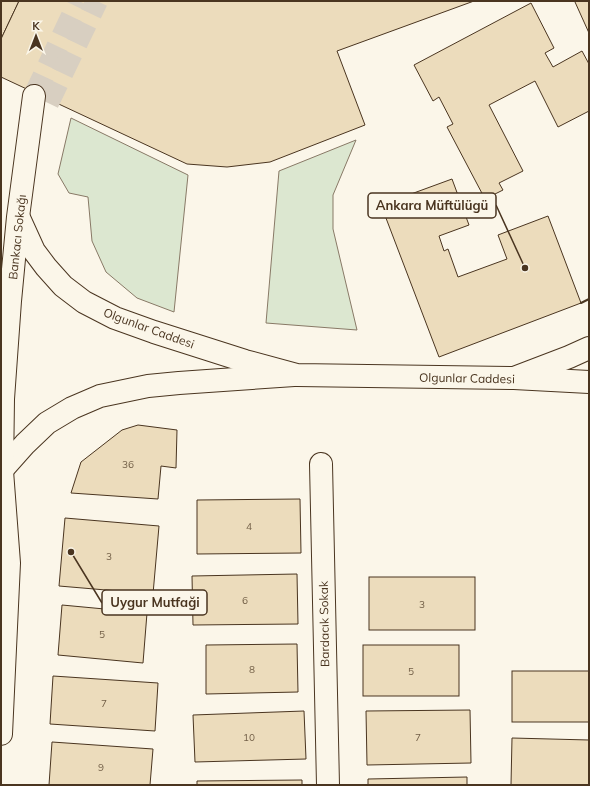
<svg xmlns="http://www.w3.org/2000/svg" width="590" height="786" viewBox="0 0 590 786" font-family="Mulish,sans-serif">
<rect width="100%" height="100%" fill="#fbf6e9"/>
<g fill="#dce7d0" stroke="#887966">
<polygon points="71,118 188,175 174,312 137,298 106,272 92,241 88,197 69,193 58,174"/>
<polygon points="356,140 333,195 333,229 357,330 266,323 279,171"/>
</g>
<g fill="#ecdcbc" stroke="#4a3520">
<polygon points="1,1 19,1 1,39"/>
<polygon points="19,1 474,1 337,51 365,125 270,162 227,167 187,164 1,77 1,39"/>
<polygon points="575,1 589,1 589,33 575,2"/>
<polygon points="531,3 554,48 545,53 553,67 582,51 589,64 589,111 558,127 535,81 489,105 523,171 499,183 503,190 485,199 447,127 453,124 439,97 433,101 414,65"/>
<polygon points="452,179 469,225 439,236 444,251 448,249 458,277 507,259 498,235 548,216 581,303 439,357 381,205"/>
<polygon points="138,425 177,430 176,468 161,466 158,499 71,493 81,462 122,430"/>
<polygon points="300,499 301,553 197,554 197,500"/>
<polygon points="65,518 159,526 153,594 59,586"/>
<polygon points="297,574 298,624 193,625 192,576"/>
<rect x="369" y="577" width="106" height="53"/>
<polygon points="62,605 147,613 143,663 58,655"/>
<polygon points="297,644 298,692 206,694 206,645"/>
<rect x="363" y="645" width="96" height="51"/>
<rect x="512" y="671" width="77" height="51"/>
<polygon points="53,676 158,683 155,731 50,724"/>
<polygon points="470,710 471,763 367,765 366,711"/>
<polygon points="304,711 306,759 195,762 193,715"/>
<polygon points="512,738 589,740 589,785 511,785"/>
<polygon points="52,742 153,749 150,785 49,785"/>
<polygon points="467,777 467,785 368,785 368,779"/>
<polygon points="302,780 302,785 197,785 197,781"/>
</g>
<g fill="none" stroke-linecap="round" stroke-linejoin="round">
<g stroke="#d8cfc1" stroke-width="22" stroke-dasharray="22 11" stroke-linecap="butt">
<polyline points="34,96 79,1"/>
<polyline points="48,103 97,1"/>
</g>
<defs>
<g id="street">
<polyline points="514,378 569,357 589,348"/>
<polyline points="321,464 328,785"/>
<polyline points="1,471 25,444 47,423 72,408 100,396 148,386 179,383 294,375"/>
</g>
<g id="secondary">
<polyline points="19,218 34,251 46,267 63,286 84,302 115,318 154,332 245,361 297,375 514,378 589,382"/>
<polyline points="1,734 9,563 2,471 3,399 10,301 18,217 34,96"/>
</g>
</defs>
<use href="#street" stroke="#4a3520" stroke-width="24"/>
<use href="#secondary" stroke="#4a3520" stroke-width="24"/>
<use href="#street" stroke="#fbf6e9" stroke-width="22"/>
<use href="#secondary" stroke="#fbf6e9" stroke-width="22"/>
<polyline stroke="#4a3520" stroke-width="2" points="581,303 589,299"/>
</g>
<g text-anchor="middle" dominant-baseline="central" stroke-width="3" stroke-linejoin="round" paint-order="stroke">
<g font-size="10" fill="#725f47">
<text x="128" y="464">36</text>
<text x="249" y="526">4</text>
<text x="109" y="556">3</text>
<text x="245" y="600">6</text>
<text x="422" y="604">3</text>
<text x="102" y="634">5</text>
<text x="252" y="669">8</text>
<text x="411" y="671">5</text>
<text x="104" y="703">7</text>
<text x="249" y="737">10</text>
<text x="418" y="737">7</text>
<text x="101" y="767">9</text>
</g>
<g font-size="12" fill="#4a3520" stroke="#fbf6e9">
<text transform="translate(17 237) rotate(-84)">Bankacı Sokağı</text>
<text transform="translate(149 328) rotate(20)">Olgunlar Caddesi</text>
<text transform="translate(467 378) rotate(1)">Olgunlar Caddesi</text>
<text transform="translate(324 624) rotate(-91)">Bardacık Sokak</text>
</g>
</g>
<path fill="none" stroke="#4a3520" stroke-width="1.5" d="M525 268L496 205M71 552L102 603"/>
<g fill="#4a3520" stroke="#fbf6e9" stroke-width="1.5">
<circle cx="525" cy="268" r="4"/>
<circle cx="71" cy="552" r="4"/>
</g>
<g fill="#fbf6e9" stroke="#4a3520" stroke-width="1.5">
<rect x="368" y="193" width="128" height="25" rx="4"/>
<rect x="102" y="590" width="105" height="25" rx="4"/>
</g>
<g font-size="13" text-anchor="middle" font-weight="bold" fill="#4a3520">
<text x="432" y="210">Ankara Müftülügü</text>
<text x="155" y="607">Uygur Mutfaği</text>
</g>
<rect width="590" height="786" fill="none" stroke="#4a3520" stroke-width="4"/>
<g transform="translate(36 36)" stroke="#fbf6e9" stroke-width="3" paint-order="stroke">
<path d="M0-3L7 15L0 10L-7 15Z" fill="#4a3520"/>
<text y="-6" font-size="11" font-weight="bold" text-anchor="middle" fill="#4a3520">K</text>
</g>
</svg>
